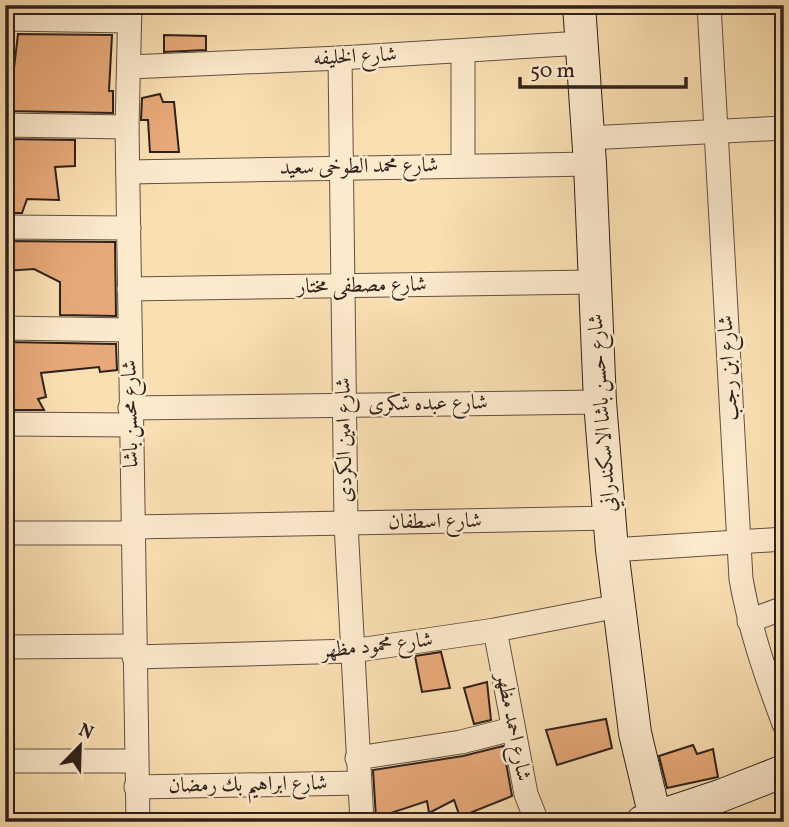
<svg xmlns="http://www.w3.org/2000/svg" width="789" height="827" viewBox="0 0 789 827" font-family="Vollkorn,Amiri,serif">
<rect width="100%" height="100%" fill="#fadfb2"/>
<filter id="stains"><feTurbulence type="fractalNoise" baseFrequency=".00286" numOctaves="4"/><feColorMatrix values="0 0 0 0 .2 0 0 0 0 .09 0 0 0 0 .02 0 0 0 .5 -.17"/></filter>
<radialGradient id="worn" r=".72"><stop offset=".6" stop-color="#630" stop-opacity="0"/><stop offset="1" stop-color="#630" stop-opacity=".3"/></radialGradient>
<g fill="#e8a97a" stroke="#2e211b" stroke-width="2">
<polygon points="18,34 112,35 109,91 113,91 113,113 7,111 6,68 14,68"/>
<polygon points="164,35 206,36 206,50 164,52"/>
<polygon points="160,94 163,102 174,102 179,152 150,152 148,120 141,120 142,98"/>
<polygon points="5,139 75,140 75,166 55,167 59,200 27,199 22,213 5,213"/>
<polygon points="5,241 115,242 116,316 60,315 60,282 34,269 5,271"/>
<polygon points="5,342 116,344 117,370 100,372 99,367 41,373 46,397 38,399 44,410 5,410"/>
<polygon points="441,652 450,688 422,692 415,656"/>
<polygon points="487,682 491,720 474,724 464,688"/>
<polygon points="606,719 612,748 557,765 546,730"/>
<polygon points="693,745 697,754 713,749 718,777 667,788 659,756"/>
<polygon points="503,746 512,796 460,817 454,800 429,813 427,801 376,818 373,770 463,756"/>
</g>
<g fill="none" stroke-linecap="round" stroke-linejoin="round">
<defs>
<g id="street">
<polyline points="130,5 127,127 138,822"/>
<path d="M709,5l32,574c9,51 25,97 43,145"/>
<polyline points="5,19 129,21"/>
<polyline points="463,51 463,165"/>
<polyline points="340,58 346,524 362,822"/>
<polyline points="129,67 340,58 582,43"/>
<polyline points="5,125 127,127"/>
<polyline points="588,138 784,128"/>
<polyline points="128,172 590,164"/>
<polyline points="5,227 129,228"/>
<polyline points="129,289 594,282"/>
<polyline points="5,328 130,330"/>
<polyline points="130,408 600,402"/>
<polyline points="5,424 131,425"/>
<polyline points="132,527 611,518"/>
<polyline points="5,533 132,533"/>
<polyline points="612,550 784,539"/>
<polyline points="749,621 784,608"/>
<polyline points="495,630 526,794 537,822"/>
<polyline points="5,647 134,646"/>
<polyline points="134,657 352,651 495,630 618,606"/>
<polyline points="357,758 461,742 512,729"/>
<polyline points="5,761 135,761"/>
<polyline points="136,787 359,783"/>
</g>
<g id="secondary">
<polyline points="579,5 590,164 600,402 612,550 635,733 655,817"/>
<polyline points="642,822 720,796 784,771"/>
</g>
</defs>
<use href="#street" stroke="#615041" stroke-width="25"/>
<use href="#secondary" stroke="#2e211b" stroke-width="34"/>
<use href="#street" stroke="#fceacd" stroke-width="23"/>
<use href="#secondary" stroke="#fceacd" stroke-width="32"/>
</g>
<g text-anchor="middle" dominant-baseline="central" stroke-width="5" stroke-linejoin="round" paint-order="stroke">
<g font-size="21" fill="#2e211b" stroke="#fceacd">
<text transform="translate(355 57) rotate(-3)">شارع الخليفه</text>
<text transform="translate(359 167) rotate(-1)">شارع محمد الطوخى سعيد</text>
<text transform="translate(362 286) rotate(-1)">شارع مصطفى مختار</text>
<text transform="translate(729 368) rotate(-93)">شارع ابن رجب</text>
<text transform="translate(428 404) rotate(-1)">شارع عبده شكرى</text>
<text transform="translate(603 413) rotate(-94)">شارع حسن باشا الاسكندراني</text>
<text transform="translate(131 414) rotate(-91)">شارع محسن باشا</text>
<text transform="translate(345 440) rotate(-91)">شارع امين الكردى</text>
<text transform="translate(435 522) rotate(-1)">شارع اسطفان</text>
<text transform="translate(377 646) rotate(-6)">شارع محمود مظهر</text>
<text transform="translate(513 727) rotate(79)">شارع احمد مظهر</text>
<text transform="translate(248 785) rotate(-1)">شارع ابراهيم بك رمضان</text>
</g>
</g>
<rect width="789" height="827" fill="none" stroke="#fadfb2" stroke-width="28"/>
<rect x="7" y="7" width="775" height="813" fill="none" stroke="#2e211b" stroke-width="3.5"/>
<rect x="14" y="14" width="761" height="799" fill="none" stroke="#2e211b" stroke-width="2"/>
<g transform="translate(80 746) rotate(23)" stroke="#fceacd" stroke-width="5" paint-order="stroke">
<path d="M0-5L12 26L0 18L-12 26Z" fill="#2e211b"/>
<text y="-10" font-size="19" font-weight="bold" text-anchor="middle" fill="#2e211b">N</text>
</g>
<path d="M520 77v10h166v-10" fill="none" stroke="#2e211b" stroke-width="3.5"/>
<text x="530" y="77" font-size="21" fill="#2e211b" stroke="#fceacd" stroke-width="5" paint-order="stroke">50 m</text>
<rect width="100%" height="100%" filter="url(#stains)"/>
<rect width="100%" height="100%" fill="url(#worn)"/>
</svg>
